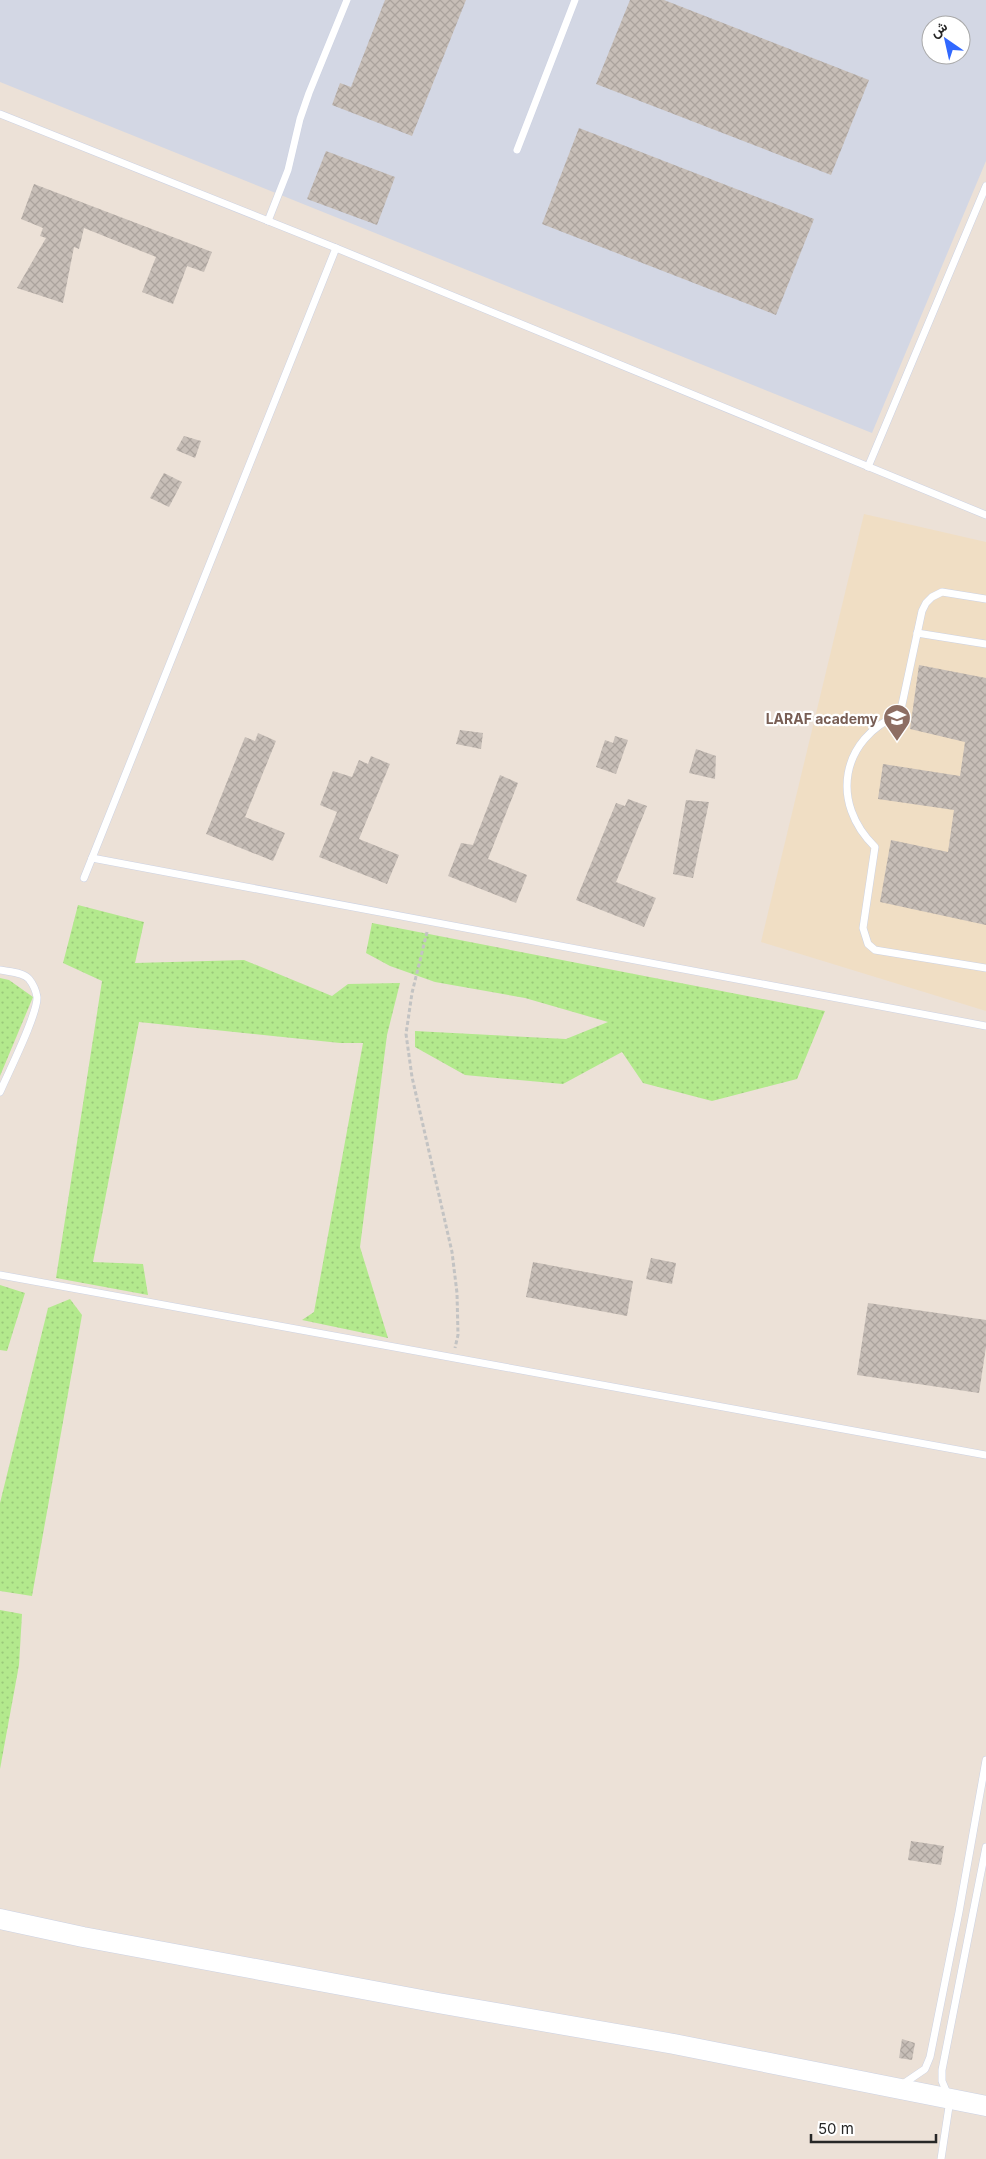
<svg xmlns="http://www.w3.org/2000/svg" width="986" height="2159" viewBox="0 0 986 2159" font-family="Inter,Vazirmatn,sans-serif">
<defs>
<pattern id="grass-dots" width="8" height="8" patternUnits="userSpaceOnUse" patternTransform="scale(1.25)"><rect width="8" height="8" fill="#b3e98d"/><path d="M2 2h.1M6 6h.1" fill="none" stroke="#9ac87a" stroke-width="1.8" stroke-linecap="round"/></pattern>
<pattern id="building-cross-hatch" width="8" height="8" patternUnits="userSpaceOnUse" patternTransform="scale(1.25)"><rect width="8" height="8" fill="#c7beb7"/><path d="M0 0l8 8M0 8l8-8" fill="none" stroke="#aba39d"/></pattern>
</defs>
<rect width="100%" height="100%" fill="#ece1d7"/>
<polygon fill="#f0dec4" points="864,514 986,542 986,1011 761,942"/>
<path fill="#d3d7e4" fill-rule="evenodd" d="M0,0h986v161l-114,272 -872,-351zM931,25h30v30h-30z"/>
<g fill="url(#grass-dots)">
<polygon points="78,905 144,922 135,963 244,960 332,996 348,984 400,983 387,1035 360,1247 388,1338 302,1320 314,1312 363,1043 340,1043 139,1022 93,1262 143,1264 148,1295 56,1278 102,981 63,963"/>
<polygon points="372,923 825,1011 797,1079 712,1101 643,1083 622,1052 563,1084 465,1075 415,1047 415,1031 566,1039 608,1022 525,998 435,982 390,966 366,953"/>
<polygon points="0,978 9,980 33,997 0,1076"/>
<polygon points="0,1285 25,1293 7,1351 0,1350"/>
<polygon points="70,1299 82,1315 32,1596 0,1591 0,1503 48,1308"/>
<polygon points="0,1610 22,1614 19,1665 0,1769"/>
</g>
<g fill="url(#building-cross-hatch)">
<polygon points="385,0 466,0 412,136 332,105 340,83 351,87"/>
<polygon points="630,0 664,0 869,80 831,175 596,84"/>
<polygon points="579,128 814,219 776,315 542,224"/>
<polygon points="326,151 395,177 377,225 307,199"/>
<polygon points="34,184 212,252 204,272 187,266 173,304 142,292 156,257 84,228 79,249 74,247 63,303 17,288 46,238 40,236 43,228 21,219"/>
<polygon points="184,436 201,441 195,458 176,450"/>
<polygon points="164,473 182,482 169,507 150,498"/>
<polygon points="919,665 986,678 986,925 880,902 891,840 948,852 954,810 878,799 883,764 960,776 965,742 910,729"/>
<polygon points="460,730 483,733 481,749 456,744"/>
<polygon points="258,733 276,741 245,817 285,833 273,861 206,834 245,737 255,741"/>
<polygon points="615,736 628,740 616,774 596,767 605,740 613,743"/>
<polygon points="696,749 716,756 715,779 689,773"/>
<polygon points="371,756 390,764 359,839 399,855 387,884 319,857 337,812 320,805 333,771 352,777 359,760 368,764"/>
<polygon points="500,775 518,783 488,859 527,875 516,903 448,876 461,843 473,845"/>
<polygon points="628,799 647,806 616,882 656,898 644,927 576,900 616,803 625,806"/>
<polygon points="686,800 709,802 693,878 673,874"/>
<polygon points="651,1258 676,1263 672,1284 646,1279"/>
<polygon points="533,1262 633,1281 627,1316 526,1297"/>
<polygon points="868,1303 986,1320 986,1347 979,1393 857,1375"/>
<polygon points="911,1841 944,1846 941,1865 908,1860"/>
<polygon points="902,2039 915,2043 912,2060 899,2058"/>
</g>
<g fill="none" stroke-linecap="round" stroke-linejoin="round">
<defs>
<g id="lane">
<polyline points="0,114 336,248 986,515"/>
<polyline points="517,150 575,0"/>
<polyline points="268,221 288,170 300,119 309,93 347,0"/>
<polyline points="868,467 986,186"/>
<path d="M986,599l-44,-7 -10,5 -6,6 -4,8 -22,103c-60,25 -70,89 -25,133l-12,81 5,16 7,6 111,18"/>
<polyline points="917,633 986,644"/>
<polyline points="92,858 986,1026"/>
<polyline points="84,878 336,248"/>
<path d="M0,970c9,2 23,2 29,9 4,5 7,12 8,18 1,17 -29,76 -37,95"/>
<polyline points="0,1275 986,1455"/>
<polyline points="903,2084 925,2069 930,2057 959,1912 986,1760"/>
<polyline points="941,2159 950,2100 942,2081 942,2070 986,1847"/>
</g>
<polyline id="secondary" points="0,1919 83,1937 438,2003 674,2044 986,2106"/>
</defs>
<use href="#lane" stroke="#ccd2e3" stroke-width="8"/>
<use href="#secondary" stroke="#ccd2e3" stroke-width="21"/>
<polyline stroke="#c3c3c3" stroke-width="3" stroke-dasharray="4 2.5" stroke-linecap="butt" points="427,932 412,993 406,1034 412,1077 452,1252 457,1293 458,1335 455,1348"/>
<use href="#lane" stroke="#fff" stroke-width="7"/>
<use href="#secondary" stroke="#fff" stroke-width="20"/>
</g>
<defs>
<symbol id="university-pin" viewBox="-11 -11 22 30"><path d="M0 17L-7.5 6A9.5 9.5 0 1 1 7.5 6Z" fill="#8d6e63" stroke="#fff"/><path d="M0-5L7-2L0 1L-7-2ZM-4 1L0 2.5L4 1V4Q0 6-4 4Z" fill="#fff"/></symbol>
</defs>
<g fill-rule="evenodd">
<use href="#university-pin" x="881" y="702" width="32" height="43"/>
</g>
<g text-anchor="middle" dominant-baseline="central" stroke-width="4.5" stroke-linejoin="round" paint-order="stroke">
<g font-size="14" font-weight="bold" fill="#785e54" stroke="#fff" text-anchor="end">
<text x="878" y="718">LARAF academy</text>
</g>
</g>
<g transform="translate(946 40) rotate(326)"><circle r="24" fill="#ffffff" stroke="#a9a9a9"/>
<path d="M0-4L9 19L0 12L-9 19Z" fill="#3168ff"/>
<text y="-8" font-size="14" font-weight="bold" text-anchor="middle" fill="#272727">ش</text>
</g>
<path d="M811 2134v8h125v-8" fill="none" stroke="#272727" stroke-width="2.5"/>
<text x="818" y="2134" font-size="15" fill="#272727" stroke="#ffffff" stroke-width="4" paint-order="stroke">50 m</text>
</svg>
